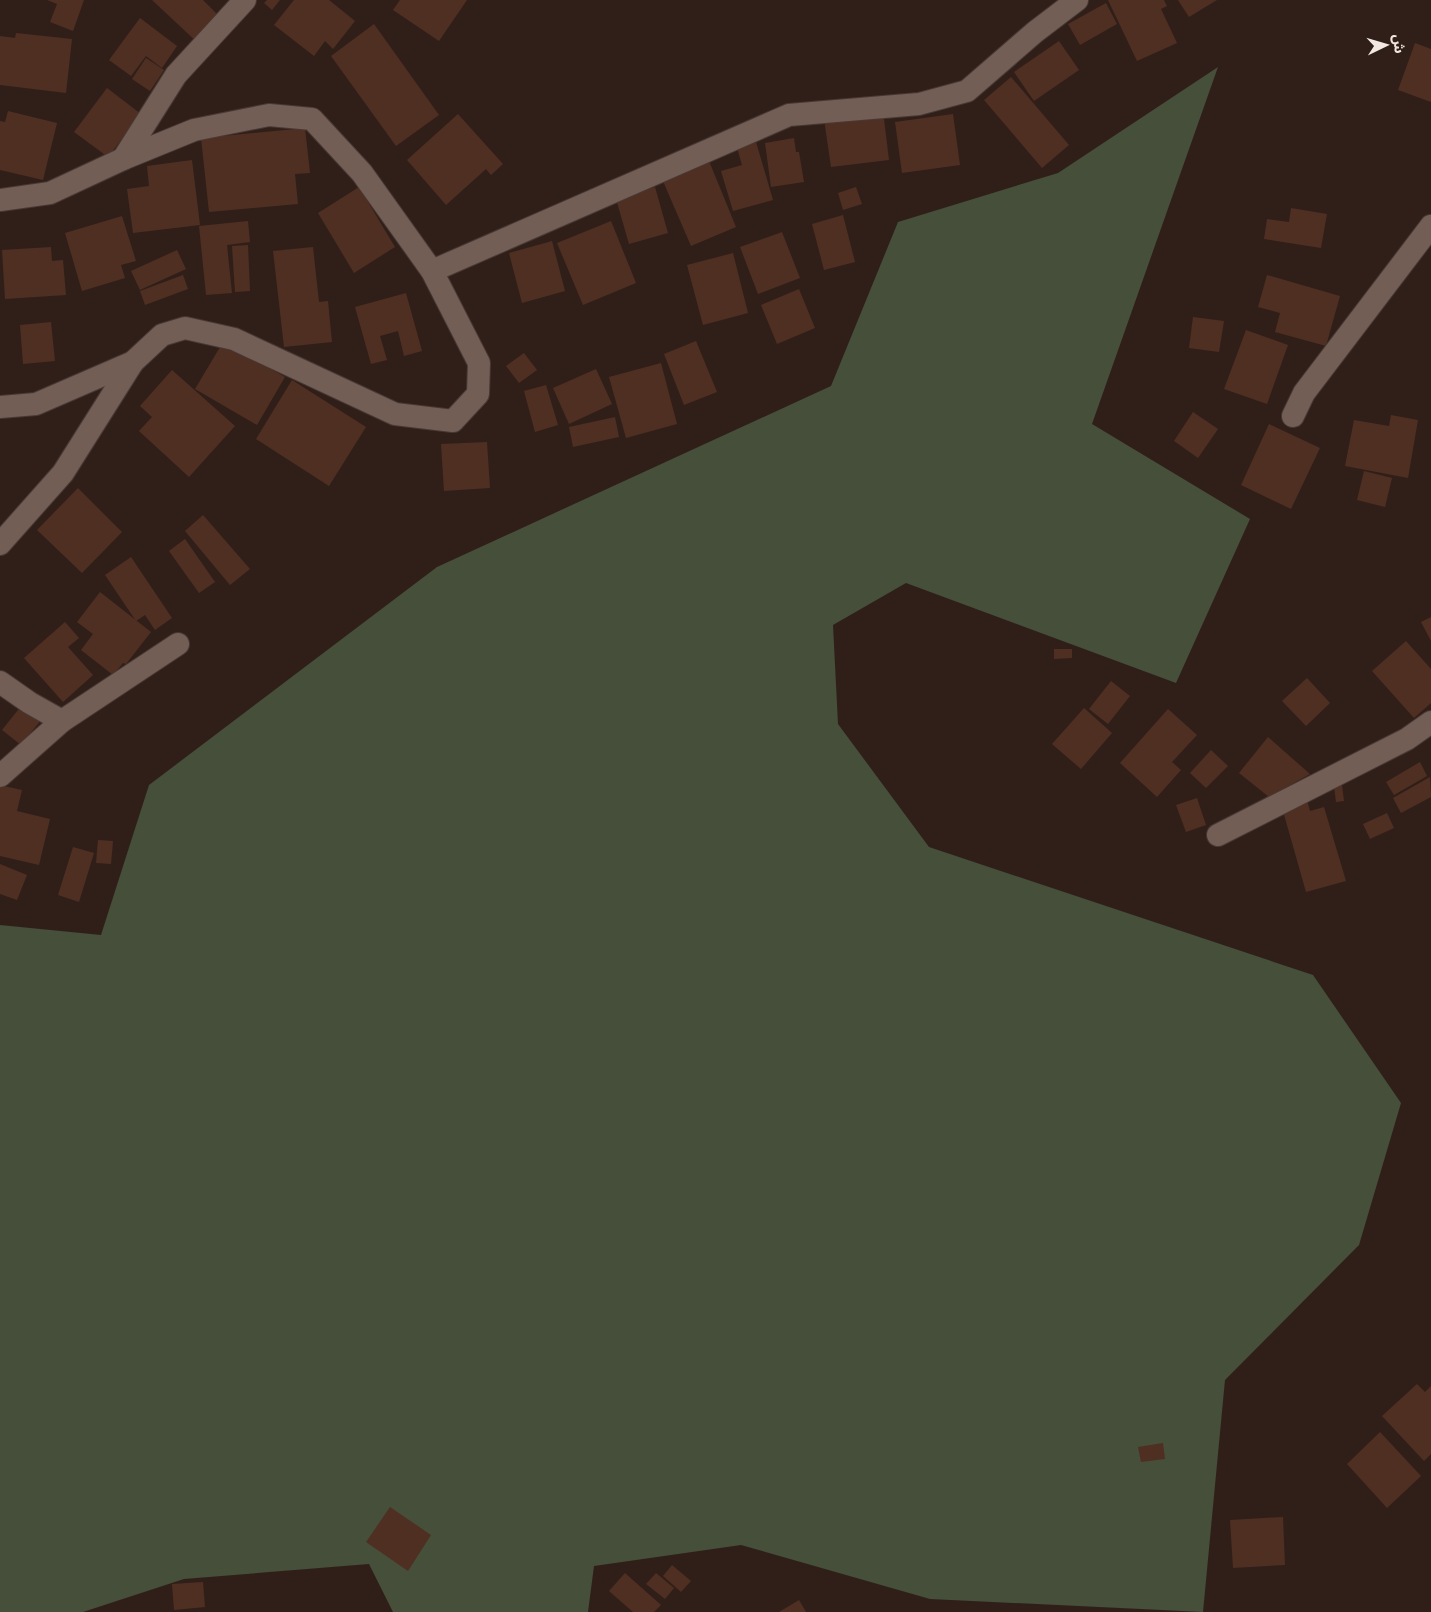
<svg xmlns="http://www.w3.org/2000/svg" width="1431" height="1612" viewBox="0 0 1431 1612" font-family="Arial,'Noto Sans Arabic',sans-serif">
<rect width="100%" height="100%" fill="#301f19"/>
<polygon fill="#454f39" points="1218,67 1092,424 1250,519 1176,683 906,583 833,625 838,724 929,847 1313,975 1401,1103 1359,1245 1225,1380 1203,1612 930,1599 741,1545 594,1566 588,1612 393,1612 369,1564 184,1579 83,1612 0,1612 0,925 101,935 149,785 437,567 831,386 898,222 1058,173"/>
<g fill="#4f2f22">
<polygon points="47,0 84,0 73,31 50,22 57,4"/>
<polygon points="152,0 203,0 221,18 198,43"/>
<polygon points="267,0 280,0 272,10 264,3"/>
<polygon points="294,0 329,0 355,21 333,49 325,41 314,56 274,25"/>
<polygon points="400,0 467,0 439,41 393,10"/>
<polygon points="1108,0 1164,0 1167,6 1161,9 1177,43 1137,61"/>
<polygon points="1178,0 1217,0 1189,17"/>
<polygon points="1106,3 1117,24 1080,45 1068,24"/>
<polygon points="140,18 177,46 162,68 146,56 131,76 109,60"/>
<polygon points="374,24 439,115 396,146 331,56"/>
<polygon points="16,33 72,39 66,93 0,85 0,36 15,38"/>
<polygon points="1059,41 1079,70 1034,101 1014,72"/>
<polygon points="1415,43 1431,49 1431,102 1398,90"/>
<polygon points="146,58 164,70 150,91 132,79"/>
<polygon points="1011,77 1069,145 1042,168 984,100"/>
<polygon points="107,88 141,114 108,157 74,132"/>
<polygon points="8,111 57,123 43,180 0,170 0,121 5,122"/>
<polygon points="883,111 889,160 831,167 824,119"/>
<polygon points="458,114 503,164 491,175 486,169 446,205 407,160"/>
<polygon points="953,114 960,165 902,173 895,122"/>
<polygon points="305,128 310,173 295,174 298,204 209,212 201,138"/>
<polygon points="754,135 773,200 733,211 721,171 742,165 735,141"/>
<polygon points="794,138 796,152 799,152 804,182 771,187 765,143"/>
<polygon points="192,160 200,225 133,233 127,189 149,186 147,166"/>
<polygon points="709,161 736,227 691,246 663,181"/>
<polygon points="359,187 395,247 354,273 318,213"/>
<polygon points="655,187 668,233 629,244 616,199"/>
<polygon points="856,187 862,204 843,210 838,193"/>
<polygon points="1291,208 1327,214 1321,248 1264,239 1267,219 1289,222"/>
<polygon points="843,215 855,262 824,270 812,224"/>
<polygon points="122,216 136,261 121,265 125,278 82,291 65,233"/>
<polygon points="248,221 250,242 227,245 232,293 206,295 199,226"/>
<polygon points="611,221 636,283 583,305 557,243"/>
<polygon points="782,232 800,278 758,294 740,247"/>
<polygon points="552,241 565,291 522,303 509,253"/>
<polygon points="248,245 250,291 235,292 232,246"/>
<polygon points="51,247 52,261 63,260 66,295 5,299 2,250"/>
<polygon points="313,247 319,302 328,301 332,342 284,347 273,251"/>
<polygon points="177,250 186,269 140,290 131,271"/>
<polygon points="733,253 748,313 703,325 687,265"/>
<polygon points="183,275 188,289 145,305 140,291"/>
<polygon points="1267,275 1340,296 1326,346 1275,332 1280,313 1258,307"/>
<polygon points="799,289 815,328 777,344 761,305"/>
<polygon points="406,293 422,351 404,356 398,331 380,336 387,360 371,364 355,307"/>
<polygon points="1193,317 1224,321 1219,352 1189,348"/>
<polygon points="51,322 55,361 23,364 20,325"/>
<polygon points="1246,330 1288,345 1267,404 1224,389"/>
<polygon points="226,337 255,360 285,377 257,425 195,389"/>
<polygon points="696,341 717,392 684,405 664,354"/>
<polygon points="524,353 537,370 519,383 506,366"/>
<polygon points="661,363 677,424 626,438 609,377"/>
<polygon points="596,369 612,404 569,424 553,388"/>
<polygon points="172,370 235,426 189,477 139,431 152,417 140,406"/>
<polygon points="292,380 366,427 329,486 256,439"/>
<polygon points="546,385 558,425 535,432 524,391"/>
<polygon points="1193,412 1218,429 1198,458 1174,441"/>
<polygon points="1391,415 1418,420 1408,478 1345,466 1354,420 1389,426"/>
<polygon points="615,417 619,437 573,447 569,427"/>
<polygon points="1269,424 1320,448 1291,509 1241,485"/>
<polygon points="487,442 490,488 444,491 441,444"/>
<polygon points="1364,471 1392,478 1385,507 1357,500"/>
<polygon points="78,488 122,532 82,573 37,530"/>
<polygon points="203,515 250,569 230,585 185,531"/>
<polygon points="185,539 215,582 199,593 169,551"/>
<polygon points="131,557 172,618 155,630 145,615 136,621 105,575"/>
<polygon points="100,592 151,632 126,664 123,663 113,675 81,650 93,634 77,622"/>
<polygon points="1431,617 1431,641 1421,622"/>
<polygon points="65,622 79,638 68,647 93,675 63,702 24,658"/>
<polygon points="1406,641 1431,669 1431,703 1414,718 1372,671"/>
<polygon points="1054,649 1072,649 1072,658 1054,659"/>
<polygon points="1307,678 1330,703 1306,726 1282,701"/>
<polygon points="1111,681 1130,696 1108,724 1089,709"/>
<polygon points="22,705 41,720 21,745 2,730"/>
<polygon points="1084,708 1112,733 1081,769 1052,744"/>
<polygon points="1168,709 1197,735 1172,762 1181,770 1157,797 1120,763"/>
<polygon points="1268,737 1310,774 1269,797 1239,773"/>
<polygon points="1211,750 1228,766 1206,788 1190,773"/>
<polygon points="1420,762 1427,776 1394,795 1386,782"/>
<polygon points="0,777 4,786 22,790 17,811 50,819 39,865 0,856"/>
<polygon points="1430,777 1431,797 1401,813 1393,798"/>
<polygon points="1342,785 1344,801 1336,802 1334,786"/>
<polygon points="1306,796 1310,811 1324,807 1346,881 1306,892 1281,804"/>
<polygon points="1197,798 1206,825 1186,832 1176,805"/>
<polygon points="1387,813 1394,828 1370,839 1363,824"/>
<polygon points="98,840 113,841 111,864 96,863"/>
<polygon points="73,847 94,853 79,902 58,895"/>
<polygon points="0,864 27,875 17,900 0,894"/>
<polygon points="1417,1384 1425,1392 1431,1386 1431,1454 1424,1461 1382,1416"/>
<polygon points="1380,1432 1421,1476 1387,1508 1347,1464"/>
<polygon points="1163,1443 1165,1459 1141,1462 1138,1447"/>
<polygon points="390,1507 431,1535 408,1571 366,1542"/>
<polygon points="1283,1517 1285,1565 1233,1568 1230,1520"/>
<polygon points="672,1565 691,1581 681,1592 663,1576"/>
<polygon points="625,1573 661,1605 654,1612 633,1612 609,1591"/>
<polygon points="656,1573 674,1588 665,1599 646,1584"/>
<polygon points="203,1582 205,1607 174,1610 172,1584"/>
<polygon points="799,1600 806,1612 779,1612"/>
</g>
<g fill="none" stroke-linecap="round" stroke-linejoin="round">
<defs>
<g id="minor">
<polyline points="123,159 176,75 245,0"/>
<polyline points="0,200 50,193 123,159 194,130 269,115 312,119 362,173 432,271 479,363 478,394 453,421 395,414 234,339 185,328 162,335 133,362 63,473 0,544"/>
<polyline points="432,271 789,115 919,104 967,91 1035,32 1077,0"/>
<polyline points="0,407 36,404 133,362"/>
<polyline points="1293,416 1304,393 1431,226"/>
<polyline points="0,682 30,703 62,721 178,644"/>
<polyline points="0,776 62,721"/>
<polyline points="1218,835 1407,739 1431,722"/>
</g>
</defs>
<use href="#minor" stroke="#483935" stroke-width="24"/>
<use href="#minor" stroke="#735e56" stroke-width="22"/>
</g>
<g transform="translate(1386 45) rotate(85)" stroke="#301f19" stroke-width="4" paint-order="stroke">
<path d="M0-4L9 19L0 12L-9 19Z" fill="#f3e7e2"/>
<text y="-8" font-size="14" font-weight="bold" text-anchor="middle" fill="#f3e7e2">ش</text>
</g>
</svg>
